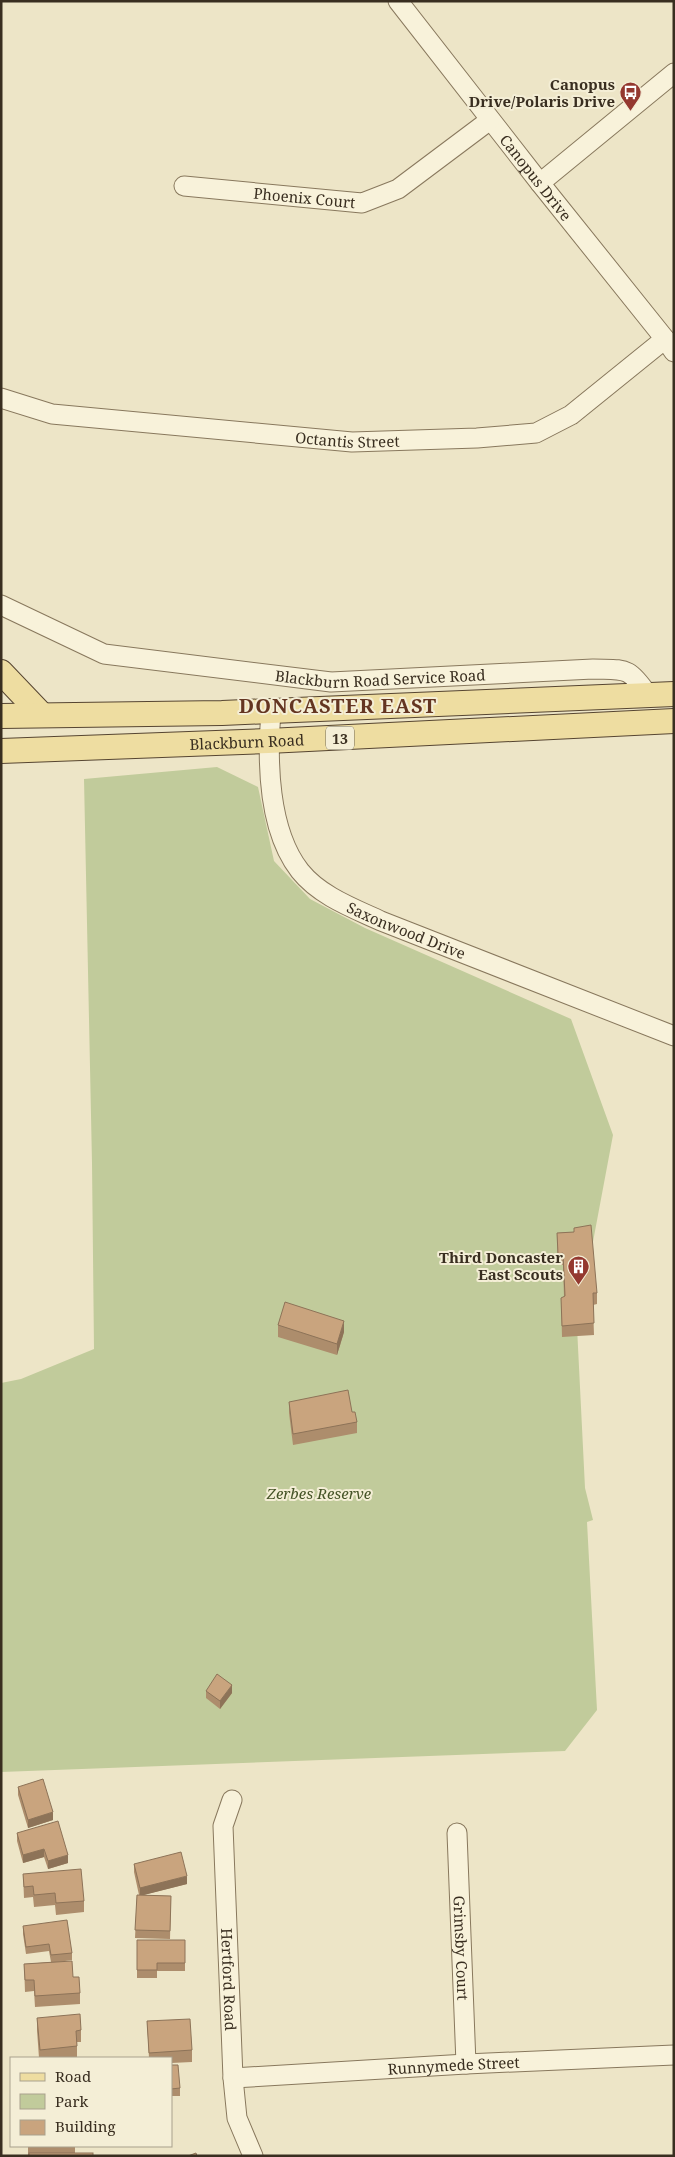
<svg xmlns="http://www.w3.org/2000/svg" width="675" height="2157" viewBox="0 0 675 2157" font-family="'Noto Serif',serif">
<rect width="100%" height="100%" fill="#ede5c7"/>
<polygon fill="#c1cb9b" points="217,767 258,787 274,861 310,899 365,928 571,1019 613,1135 577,1327 585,1488 593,1520 587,1522 597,1710 565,1751 1,1772 1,1383 21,1379 94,1349 92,1163 84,779"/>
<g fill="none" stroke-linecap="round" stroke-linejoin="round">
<defs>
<g id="minor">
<path id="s1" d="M398,1l142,182 125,156 9,13"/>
<polyline points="540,183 674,73"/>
<path id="s2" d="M184,186l178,17 36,-14 92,-69"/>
<path id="s3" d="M1,398l51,16 300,28 125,-4 59,-5 35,-18 94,-76"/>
<path id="s4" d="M1,605l103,49 227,28 262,-13c33,1 35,-3 55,26"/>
<path id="s5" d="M271,711c-4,49 -3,119 29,160 20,25 53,37 81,50l293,115"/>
<path id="s6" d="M232,1800l-9,26 10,252 4,40 16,38"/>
<path id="s7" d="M457,1833l9,231"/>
<path id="s8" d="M233,2078l233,-14 208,-9"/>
</g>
<g id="major">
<polyline points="1,672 42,715"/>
<polyline points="1,716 222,713 674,694"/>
<path id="s9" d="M1,751l267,-10 406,-20"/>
</g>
</defs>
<use href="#minor" stroke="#88785d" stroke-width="21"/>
<use href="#major" stroke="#564531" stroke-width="26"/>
<use href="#minor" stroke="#f8f2da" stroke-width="19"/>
<use href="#major" stroke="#eedda1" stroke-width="24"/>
</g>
<g fill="#ad8d6c">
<polygon points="574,1228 597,1293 597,1304 593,1305 594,1335 562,1337 561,1298 564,1297 563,1265 558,1265 557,1233 574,1232"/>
<polygon points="278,1325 344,1332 337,1355 278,1337"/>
<polygon points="289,1402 352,1412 357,1422 357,1433 293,1445 289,1413"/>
<polygon points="206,1691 232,1693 220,1709 206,1698"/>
<polygon points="18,1787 53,1820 28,1828 18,1795"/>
<polygon points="17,1833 68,1863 48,1869 44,1857 23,1863 17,1841"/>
<polygon points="134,1864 187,1884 143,1895 171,1896 170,1939 135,1938 137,1895 139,1895 134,1872"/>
<polygon points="23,1874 84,1901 84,1912 56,1915 55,1905 34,1907 33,1897 24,1898"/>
<polygon points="23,1926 72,1953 72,1960 65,1961 80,1993 80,2004 35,2007 34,1991 25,1992 24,1964 51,1962 49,1951 26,1954 23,1934"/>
<polygon points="137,1940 185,1940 185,1971 157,1971 157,1978 137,1978"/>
<polygon points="37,2018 81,2030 81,2042 77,2042 77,2058 39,2058 37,2030"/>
<polygon points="147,2021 192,2050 192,2062 171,2063 171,2058 149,2058"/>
<polygon points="171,2065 180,2088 180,2096 171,2096"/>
<polygon points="28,2146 75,2146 75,2153 93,2156 28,2156"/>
</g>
<g fill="#8d7358">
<polygon points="344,1321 344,1332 337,1355 337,1344"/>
<polygon points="232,1685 232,1693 220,1709 220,1701"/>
<polygon points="53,1812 53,1820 28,1828 28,1820"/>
<polygon points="44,1849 44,1857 23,1863 23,1855"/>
<polygon points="68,1855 68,1863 48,1869 48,1861"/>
<polygon points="187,1876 187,1884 140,1896 140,1888"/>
</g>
<g fill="#c9a47e" stroke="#8d7358">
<polygon points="591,1225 597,1293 593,1293 594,1323 562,1326 561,1298 565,1296 563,1253 558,1254 557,1233 574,1232 574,1228"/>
<polygon points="285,1302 344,1321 337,1344 278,1325"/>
<polygon points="348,1390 352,1412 355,1412 357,1422 293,1434 289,1402"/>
<polygon points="217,1674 232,1685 220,1701 206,1691"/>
<polygon points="43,1779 53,1812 28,1820 18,1787"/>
<polygon points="58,1821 68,1855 48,1861 44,1849 23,1855 17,1833"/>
<polygon points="181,1852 187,1876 140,1888 134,1864"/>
<polygon points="81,1869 84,1901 56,1903 55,1893 34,1895 33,1886 24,1887 23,1874"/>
<polygon points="137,1895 171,1896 170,1931 135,1930"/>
<polygon points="67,1920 72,1953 51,1955 49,1944 26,1947 23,1926"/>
<polygon points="137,1940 185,1940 185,1963 157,1963 157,1970 137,1970"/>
<polygon points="72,1961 73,1977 79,1977 80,1993 35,1996 34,1980 25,1980 24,1964"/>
<polygon points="80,2014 81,2030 76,2031 77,2046 40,2050 37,2018"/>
<polygon points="190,2019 192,2050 149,2053 147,2021"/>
<polygon points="171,2065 178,2065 180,2088 171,2089"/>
<rect x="29" y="2153" width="64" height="3"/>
<polygon points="196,2153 197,2156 188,2156"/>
</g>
<defs>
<symbol id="bus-pin" viewBox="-11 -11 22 30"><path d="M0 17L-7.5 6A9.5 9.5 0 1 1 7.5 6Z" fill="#94382f" stroke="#f4eed6"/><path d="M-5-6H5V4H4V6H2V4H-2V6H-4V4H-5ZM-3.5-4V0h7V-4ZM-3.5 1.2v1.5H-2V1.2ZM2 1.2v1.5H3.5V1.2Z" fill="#fff"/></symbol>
<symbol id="building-pin" viewBox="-11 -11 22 30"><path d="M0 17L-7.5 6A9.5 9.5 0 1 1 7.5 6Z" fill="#94382f" stroke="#f4eed6"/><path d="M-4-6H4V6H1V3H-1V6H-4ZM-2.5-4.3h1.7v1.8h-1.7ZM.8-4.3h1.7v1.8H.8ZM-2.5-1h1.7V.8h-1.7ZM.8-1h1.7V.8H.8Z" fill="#fff"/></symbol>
</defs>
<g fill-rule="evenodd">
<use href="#bus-pin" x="618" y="80" width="25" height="34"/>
<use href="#building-pin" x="566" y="1254" width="25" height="34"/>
</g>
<g text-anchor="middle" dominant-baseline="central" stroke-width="4" stroke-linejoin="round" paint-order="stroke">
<rect fill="#f4eed6" stroke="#716857" stroke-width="1" x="326" y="726.5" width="28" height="23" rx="4"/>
<g font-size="14" font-weight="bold" fill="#392e20">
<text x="340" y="738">13</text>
</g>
<g font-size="15" font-weight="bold" fill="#392e20" stroke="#f4eed6" text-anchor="end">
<text x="615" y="84">Canopus<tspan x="615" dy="17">Drive/Polaris Drive</tspan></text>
<text x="563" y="1257">Third Doncaster<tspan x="563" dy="17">East Scouts</tspan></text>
</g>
<g font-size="15" fill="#392e20" stroke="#f4eed6">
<text stroke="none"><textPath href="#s1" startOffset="224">Canopus Drive</textPath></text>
<text stroke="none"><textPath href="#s2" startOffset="121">Phoenix Court</textPath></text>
<text stroke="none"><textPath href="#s3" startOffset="350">Octantis Street</textPath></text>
<text stroke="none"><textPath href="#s4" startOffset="392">Blackburn Road Service Road</textPath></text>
<text stroke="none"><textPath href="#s9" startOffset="246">Blackburn Road</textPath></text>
<text stroke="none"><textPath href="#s5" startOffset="289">Saxonwood Drive</textPath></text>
<text stroke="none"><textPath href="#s7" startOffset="115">Grimsby Court</textPath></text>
<text stroke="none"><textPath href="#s6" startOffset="181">Hertford Road</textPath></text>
<text stroke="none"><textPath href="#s8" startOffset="221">Runnymede Street</textPath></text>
</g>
<g font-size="15" font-style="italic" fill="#455427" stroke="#f4eed6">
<text x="319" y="1493">Zerbes Reserve</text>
</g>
<g font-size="20" font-weight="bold" letter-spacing="1" fill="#643521" stroke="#f4eed6">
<text x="338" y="705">DONCASTER EAST</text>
</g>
</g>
<rect width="675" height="2157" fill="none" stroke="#392e20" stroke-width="5"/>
<rect x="10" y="2057" width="162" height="90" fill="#f4eed6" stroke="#a9a18d"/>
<rect x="20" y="2073" width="25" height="8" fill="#eedda1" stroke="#a9a18d"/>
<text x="55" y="2082" font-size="15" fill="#392e20">Road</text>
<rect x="20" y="2094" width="25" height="15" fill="#c1cb9b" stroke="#a9a18d"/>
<text x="55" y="2107" font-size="15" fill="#392e20">Park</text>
<rect x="20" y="2120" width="25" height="15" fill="#c9a47e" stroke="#a9a18d"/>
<text x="55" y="2132" font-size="15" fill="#392e20">Building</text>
</svg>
